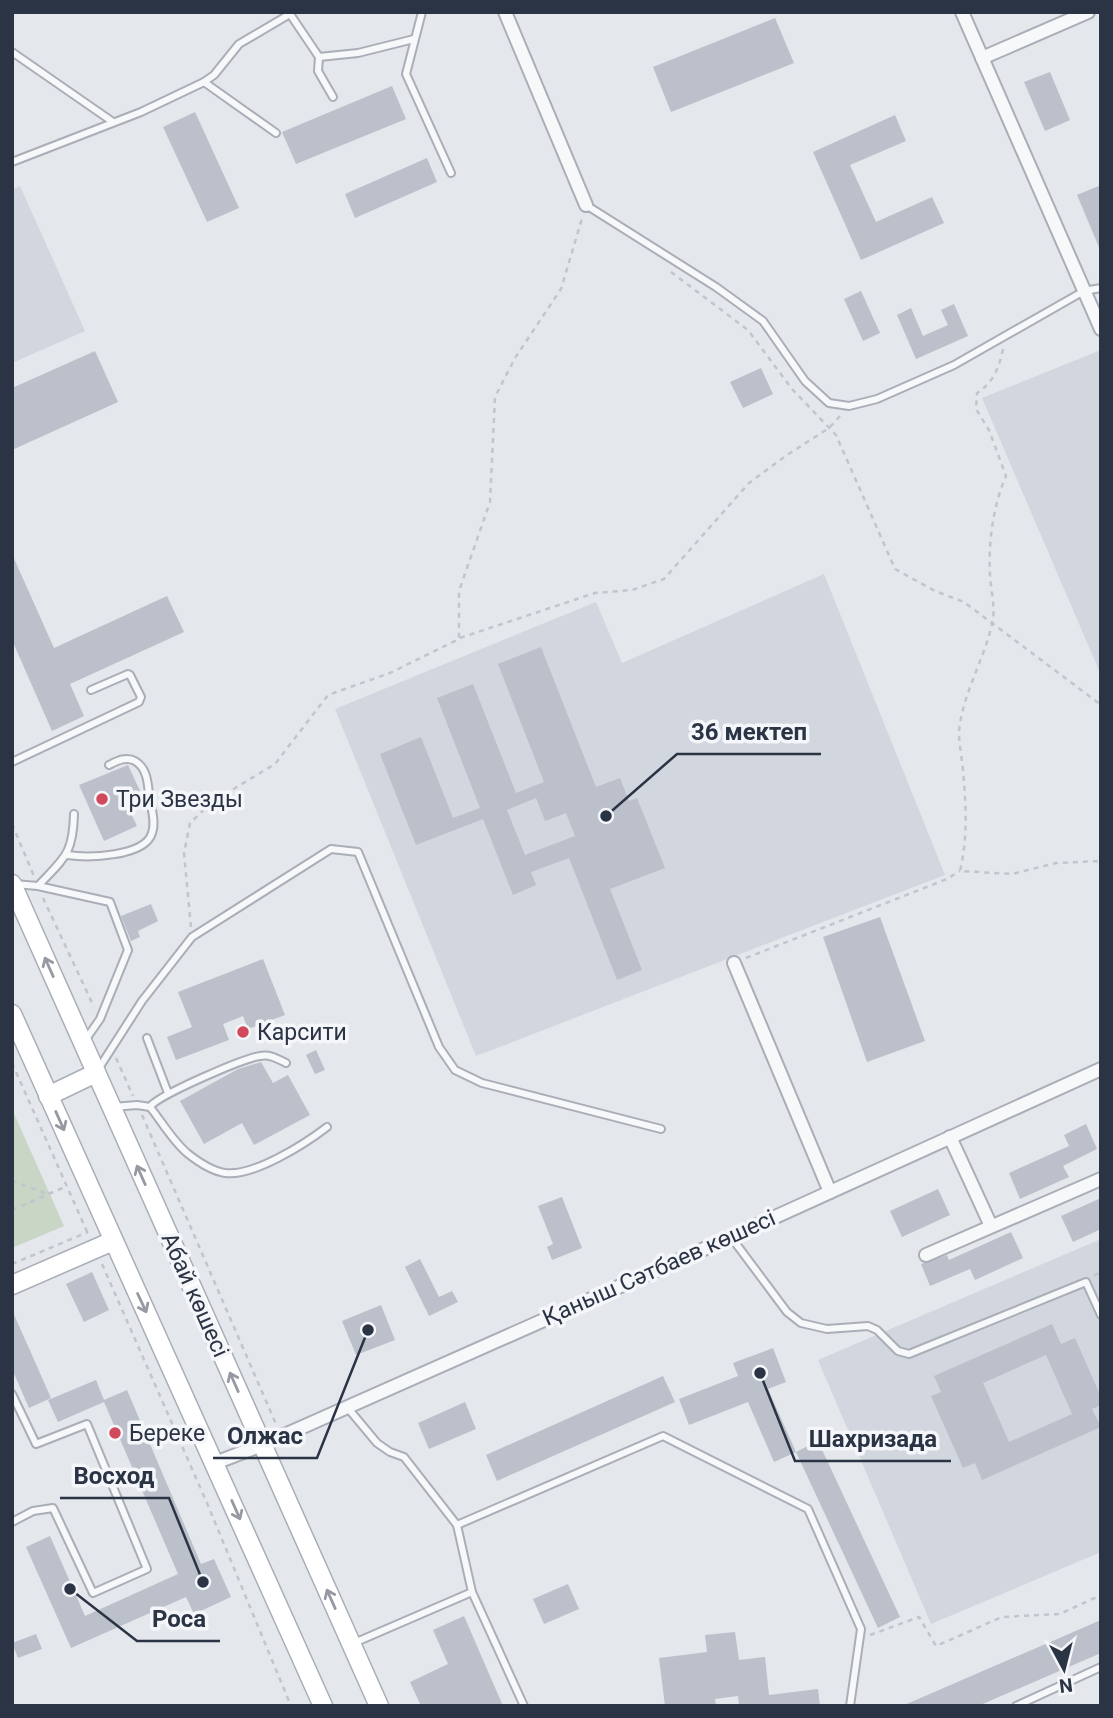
<svg xmlns="http://www.w3.org/2000/svg" width="1113" height="1718" viewBox="0 0 1113 1718" font-family="Roboto,sans-serif">
<rect width="100%" height="100%" fill="#e4e7ec"/>
<g fill="#d2d6de">
<polygon points="20,186 85,331 12,363 12,190"/>
<polygon points="1101,350 1101,675 982,398"/>
<polygon points="824,574 945,875 476,1056 335,709 596,602 622,663"/>
<polygon points="1101,1239 1101,1552 931,1624 818,1360"/>
</g>
<polygon fill="#c9d6c5" points="12,1109 64,1226 12,1248"/>
<g fill="#bbc0ca" fill-rule="evenodd">
<polygon points="775,18 794,63 671,112 653,67"/>
<polygon points="1050,72 1070,120 1045,131 1024,82"/>
<polygon points="392,86 406,119 296,164 282,132"/>
<polygon points="195,112 239,208 207,222 163,127"/>
<polygon points="895,115 906,141 850,165 876,222 932,197 944,223 861,260 813,152"/>
<polygon points="427,158 437,182 355,218 345,194"/>
<polygon points="1101,185 1101,252 1077,195"/>
<polygon points="861,291 880,333 863,341 844,299"/>
<polygon points="954,304 968,336 916,359 897,315 911,308 923,336 948,325 941,310"/>
<polygon points="95,351 118,402 12,450 12,388"/>
<polygon points="761,368 773,394 743,408 730,382"/>
<polygon points="12,554 54,648 167,596 184,632 70,684 84,716 52,731 12,640"/>
<path d="M541,647l55,140 24,-9 9,23 8,-3 28,70 -55,21 32,81 -25,10 -48,-122 -38,14 5,13 -23,10 -30,-76 -67,26 -36,-91 41,-17 32,81 27,-10 -43,-110 36,-14 43,109 28,-11 -46,-118zM536,798l9,23 21,-8 9,23 -50,19 -18,-45z"/>
<polygon points="128,765 140,791 124,799 137,826 104,841 79,785"/>
<polygon points="151,904 158,921 138,931 140,937 131,941 121,916"/>
<polygon points="880,917 925,1041 867,1062 823,937"/>
<polygon points="263,959 285,1015 248,1029 243,1016 223,1024 229,1040 176,1060 167,1037 192,1027 178,992"/>
<polygon points="316,1050 325,1070 315,1074 306,1055"/>
<polygon points="261,1062 273,1083 288,1075 310,1115 254,1145 242,1123 204,1144 180,1101 238,1069"/>
<polygon points="1086,1124 1097,1149 1063,1166 1069,1177 1020,1199 1009,1173 1069,1146 1064,1135"/>
<polygon points="938,1189 950,1215 902,1237 890,1211"/>
<polygon points="562,1197 582,1248 552,1260 547,1247 553,1244 538,1206"/>
<polygon points="1101,1198 1101,1229 1073,1242 1061,1216"/>
<polygon points="1011,1232 1023,1258 975,1280 970,1269 930,1286 921,1264 947,1255 949,1260"/>
<polygon points="420,1259 439,1297 452,1291 458,1302 429,1316 405,1267"/>
<polygon points="92,1272 109,1310 84,1322 66,1284"/>
<polygon points="381,1305 395,1340 356,1355 342,1321"/>
<polygon points="12,1310 51,1398 29,1408 12,1369"/>
<path d="M1052,1324l9,20 14,-6 26,59v8l-9,4 9,18 -119,53 -7,-17 -12,5 -32,-72 10,-4 -7,-16zM1046,1355l26,59 -63,28 -26,-59z"/>
<polygon points="773,1348 786,1382 768,1389 796,1452 774,1462 748,1402 689,1425 679,1399 738,1376 733,1363"/>
<polygon points="663,1376 675,1402 497,1481 486,1455"/>
<polygon points="96,1380 104,1400 127,1390 201,1564 214,1559 231,1597 194,1614 186,1597 71,1648 26,1547 50,1536 85,1616 178,1574 104,1402 58,1422 48,1400"/>
<polygon points="465,1402 476,1429 429,1449 418,1423"/>
<polygon points="818,1441 900,1617 878,1628 796,1452"/>
<polygon points="568,1584 579,1609 544,1624 533,1599"/>
<polygon points="464,1616 503,1706 421,1706 410,1682 448,1664 433,1630"/>
<polygon points="1101,1620 1101,1653 978,1706 902,1706"/>
<polygon points="735,1632 739,1660 765,1657 769,1695 818,1689 820,1706 739,1706 738,1696 715,1699 716,1706 665,1706 659,1658 707,1652 705,1635"/>
<polygon points="36,1634 42,1649 18,1658 12,1643"/>
</g>
<g fill="none" stroke-linecap="round" stroke-linejoin="round">
<defs>
<g id="lane">
<polyline points="422,12 406,74 451,173"/>
<polyline points="12,52 113,122"/>
<polyline points="319,57 318,71 333,97"/>
<polyline points="204,82 276,133"/>
<polyline points="12,162 141,112 204,82 214,75 239,44 290,14 319,57 358,53 414,39"/>
<polyline points="586,205 716,287 763,321 805,381 829,403 849,406 877,399 954,365 1084,291 1101,288"/>
<polyline points="12,762 139,702 141,697 130,675 128,674 91,690"/>
<path d="M67,855c21,3 78,2 85,-22 4,-11 -1,-26 -3,-38 -1,-12 -2,-27 -14,-34 -9,-5 -18,0 -26,4"/>
<polyline points="14,884 38,886 110,902 128,950 100,1019 86,1039"/>
<path d="M38,886c26,-28 35,-31 36,-72"/>
<polyline points="147,1038 168,1093"/>
<polyline points="99,1068 142,1001 192,937 331,849 358,852 439,1047 455,1070 482,1083 661,1129"/>
<path d="M113,1107l24,-2 13,2c12,15 22,33 37,46 10,8 25,18 38,20 28,4 80,-29 102,-46"/>
<path d="M150,1107c6,-11 94,-49 110,-51 10,-2 18,3 26,7"/>
<polyline points="731,1237 787,1312 801,1323 827,1329 868,1326 877,1330 898,1351 909,1354 1086,1282 1101,1315"/>
<polyline points="12,1394 36,1444 87,1424 147,1569 93,1593 53,1508 33,1511 12,1522"/>
<polyline points="347,1407 377,1443 390,1452 404,1457 457,1525 472,1592"/>
<polyline points="457,1525 663,1436 808,1509 861,1629 850,1706"/>
<polyline points="354,1643 472,1592 524,1706"/>
<polyline points="1016,1706 1101,1667"/>
</g>
<g id="street">
<polyline points="505,12 586,205"/>
<polyline points="962,12 1101,329"/>
<polyline points="982,58 1088,12"/>
<polyline points="734,963 830,1192"/>
<polyline points="950,1137 991,1226"/>
<polyline points="926,1255 1101,1179"/>
<polyline points="215,1463 262,1445 731,1237 1101,1069"/>
</g>
<g id="secondary">
<polyline points="12,884 379,1706"/>
<polyline points="12,1014 323,1706"/>
<polyline points="48,1096 96,1073"/>
<polyline points="12,1285 113,1241"/>
</g>
</defs>
<use href="#lane" stroke="#a9aeb7" stroke-width="10"/>
<use href="#street" stroke="#a9aeb7" stroke-width="16"/>
<use href="#secondary" stroke="#a9aeb7" stroke-width="21"/>
<g stroke="#c2c5cb" stroke-width="2.5" stroke-dasharray="5 5" stroke-linecap="butt">
<polyline points="671,272 748,330 792,389 836,435 895,569 935,591 964,602 1101,705"/>
<path d="M1003,349c-4,19 -10,34 -26,44l-1,16 13,21 17,46c-13,30 -18,68 -16,100 1,16 6,32 2,48 -8,36 -30,71 -33,108 0,12 3,26 4,38 3,34 5,67 -3,101l52,3 44,-11 45,-2"/>
<polyline points="460,638 595,593 632,590 664,579 749,483 787,455 829,428 840,416"/>
<polyline points="12,824 34,876"/>
<polyline points="43,898 94,1007"/>
<polyline points="191,927 184,853 190,823 212,802 275,764 328,695 390,673 459,639 459,591 490,502 495,397 515,358 561,289 583,215"/>
<polyline points="746,958 947,879 960,871"/>
<polyline points="116,1058 133,1096"/>
<polyline points="12,1063 89,1236"/>
<polyline points="142,1115 276,1424"/>
<polyline points="12,1181 48,1194"/>
<polyline points="12,1210 67,1186"/>
<polyline points="12,1264 88,1232"/>
<polyline points="102,1264 207,1503 291,1706"/>
<polyline points="1094,1276 1101,1271"/>
<polyline points="870,1635 919,1617 936,1646 1002,1617 1060,1614 1101,1595"/>
</g>
<use href="#lane" stroke="#f7f8fa" stroke-width="6"/>
<use href="#street" stroke="#f7f8fa" stroke-width="12"/>
<use href="#secondary" stroke="#fff" stroke-width="18"/>
</g>
<defs><path id="oneway-shaft" d="M-6 0H5M1.5-3L5.5 0L1.5 3" fill="none" stroke-width="1.6" stroke-linecap="round" stroke-linejoin="round" transform="scale(1.75)"/></defs>
<g stroke="#959aa2">
<use href="#oneway-shaft" transform="translate(49 967) rotate(-114)"/>
<use href="#oneway-shaft" transform="translate(60 1121) rotate(66)"/>
<use href="#oneway-shaft" transform="translate(141 1175) rotate(-114)"/>
<use href="#oneway-shaft" transform="translate(142 1303) rotate(65)"/>
<use href="#oneway-shaft" transform="translate(234 1382) rotate(-114)"/>
<use href="#oneway-shaft" transform="translate(236 1510) rotate(66)"/>
<use href="#oneway-shaft" transform="translate(331 1599) rotate(-114)"/>
</g>
<g fill="#d1495b" stroke="#f4f6f9" stroke-width="2.5">
<circle cx="102" cy="799" r="7"/>
<circle cx="243" cy="1032" r="7"/>
<circle cx="115" cy="1433" r="7"/>
</g>
<g text-anchor="middle" dominant-baseline="central" stroke-width="7" stroke-linejoin="round" paint-order="stroke">
<g font-size="23" fill="#2b3445" stroke="#f4f6f9" text-anchor="start">
<text x="116" y="799">Три Звезды</text>
<text x="257" y="1032">Карсити</text>
<text x="129" y="1433">Береке</text>
</g>
<g font-size="23" fill="#2b3445" stroke="#f4f6f9">
<text transform="translate(659 1268) rotate(-24)">Қаныш Сәтбаев көшесі</text>
<text transform="translate(195 1295) rotate(66)">Абай көшесі</text>
</g>
</g>
<path fill="none" stroke="#2b3445" stroke-width="2.5" d="M606 816L677 754H821M368 1330L317 1458H213M760 1373L795 1461H951M203 1582L169 1498H60M70 1589L137 1641H220"/>
<g fill="#2b3445" stroke="#f4f6f9" stroke-width="2.5">
<circle cx="606" cy="816" r="7"/>
<circle cx="368" cy="1330" r="7"/>
<circle cx="760" cy="1373" r="7"/>
<circle cx="203" cy="1582" r="7"/>
<circle cx="70" cy="1589" r="7"/>
</g>
<g font-size="24" text-anchor="middle" font-weight="bold" fill="#2b3445" stroke="#f4f6f9" stroke-width="7" stroke-linejoin="round" paint-order="stroke">
<text x="749" y="740">36 мектеп</text>
<text x="265" y="1444">Олжас</text>
<text x="873" y="1447">Шахризада</text>
<text x="114" y="1484">Восход</text>
<text x="179" y="1627">Роса</text>
</g>
<rect width="1113" height="1718" fill="none" stroke="#2b3445" stroke-width="28"/>
<g transform="translate(1064 1669) rotate(173)" stroke="#f4f6f9" stroke-width="5" paint-order="stroke">
<path d="M0-5L12 26L0 18L-12 26Z" fill="#2b3445"/>
<text y="-10" font-size="19" font-weight="bold" text-anchor="middle" fill="#2b3445">N</text>
</g>
</svg>
